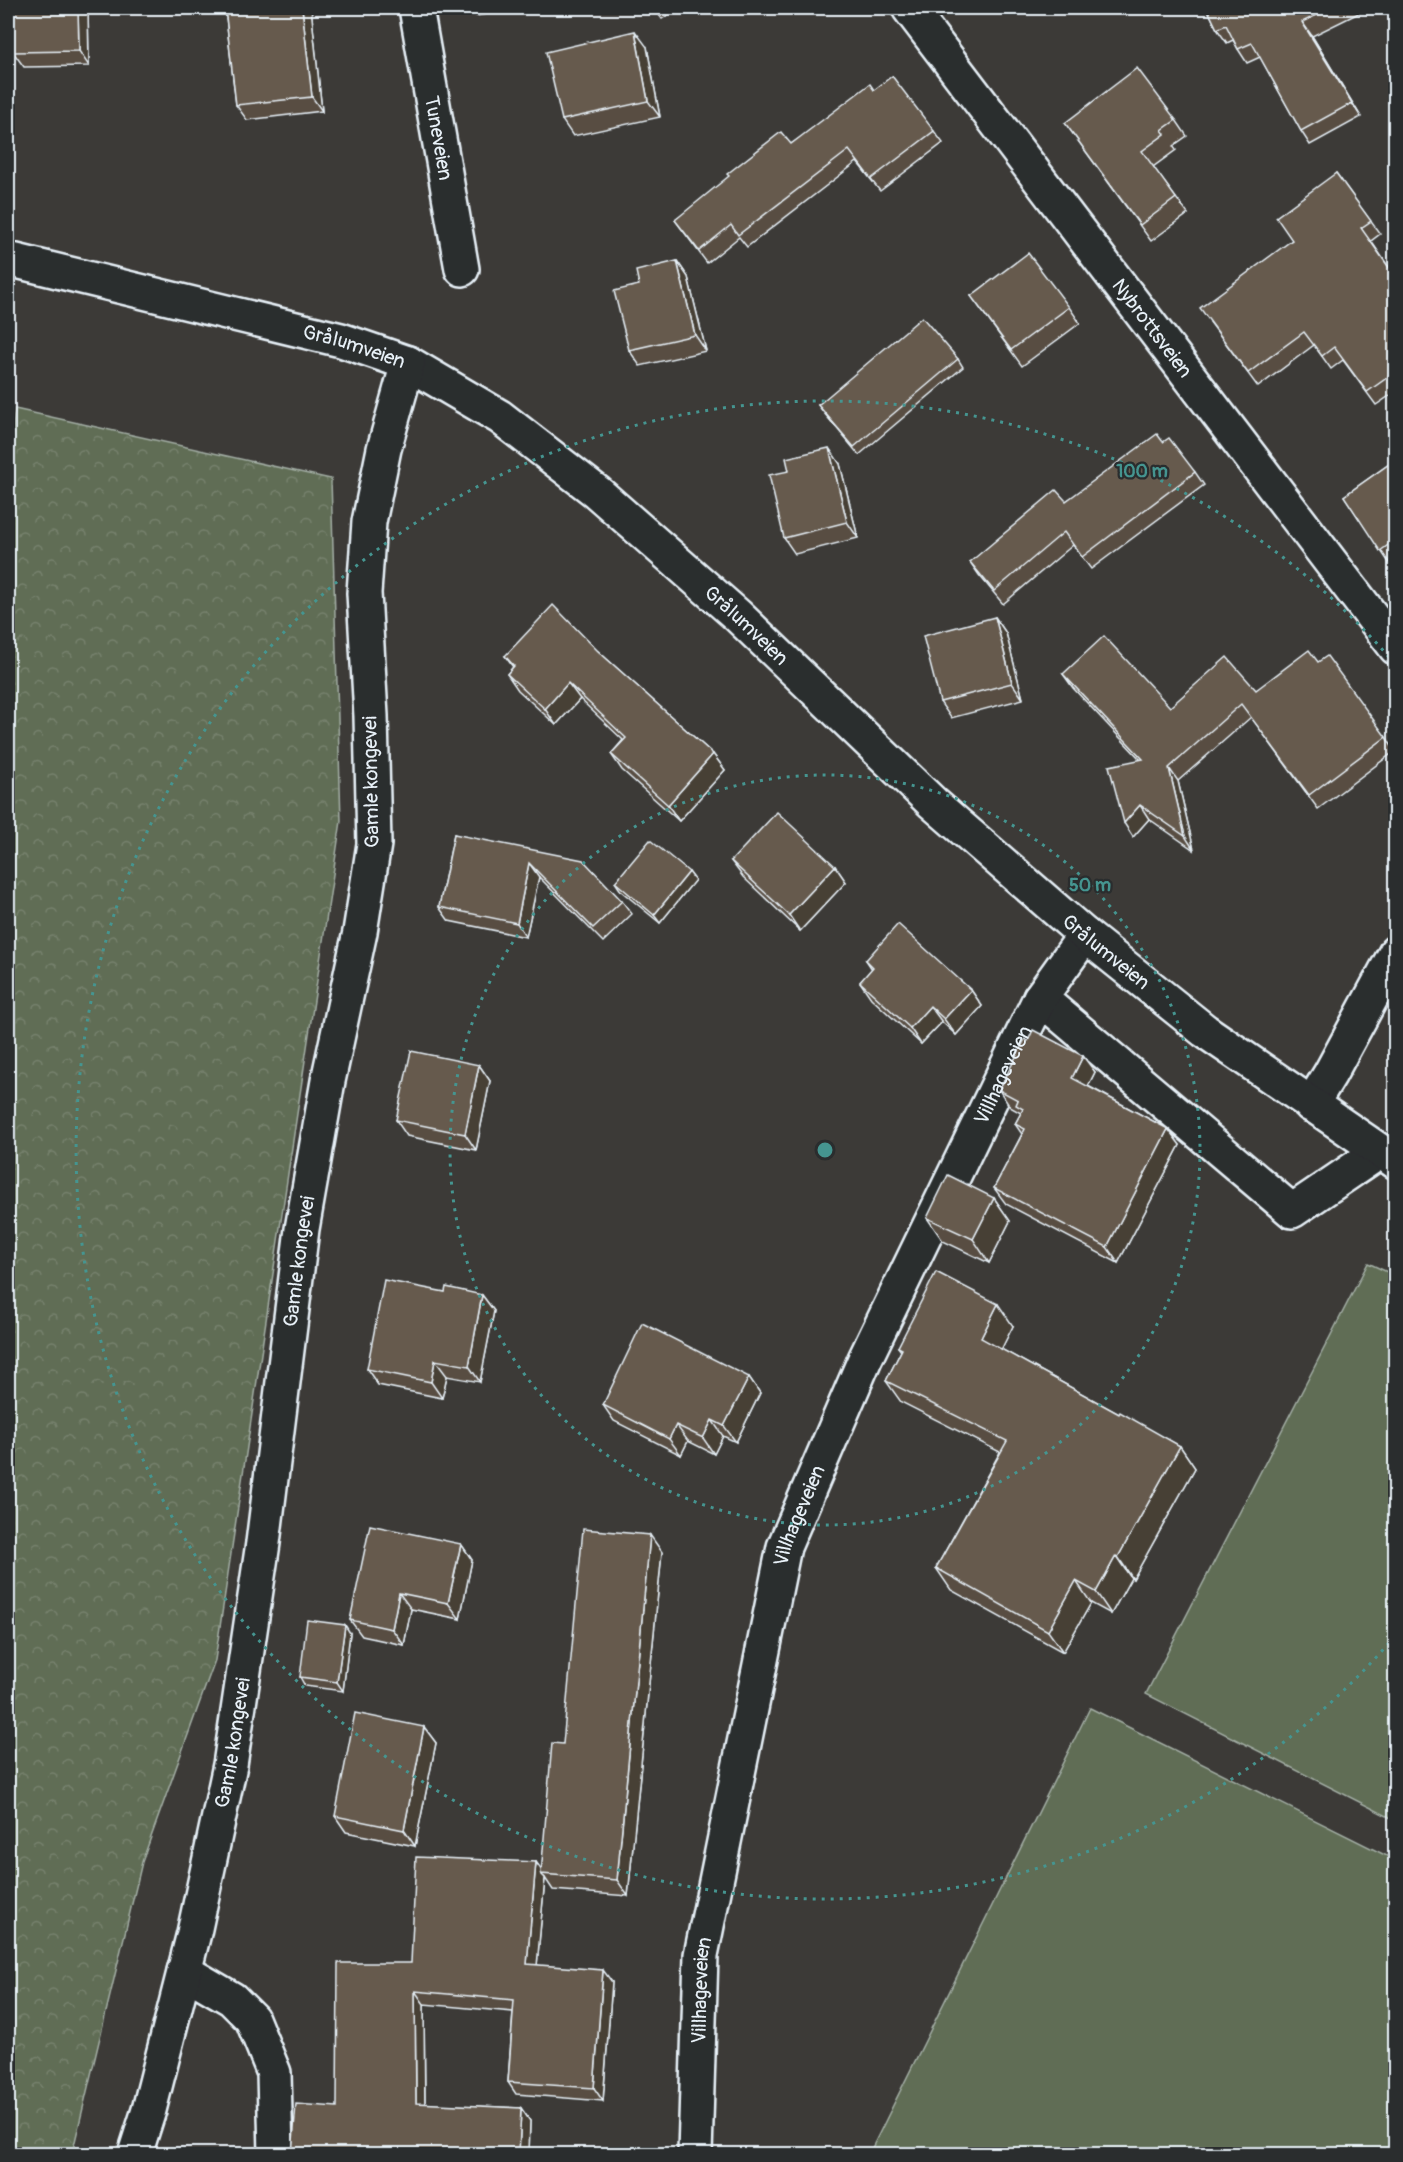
<svg xmlns="http://www.w3.org/2000/svg" width="1403" height="2162" viewBox="0 0 1403 2162" font-family="Pangolin,sans-serif">
<defs>
<pattern id="forest-crowns" width="20" height="18" patternUnits="userSpaceOnUse" patternTransform="scale(1.5)"><rect width="20" height="18" fill="#606d55"/><path d="M2 6a3 3 0 1 1 6 0M12 15a3 3 0 1 1 6 0" fill="none" stroke="#77826e"/></pattern>
</defs>
<rect width="100%" height="100%" fill="#3c3a37"/>
<filter id="ink" filterUnits="userSpaceOnUse"><feTurbulence type="fractalNoise" baseFrequency=".0167" numOctaves="2"/><feDisplacementMap in="SourceGraphic" scale="12" xChannelSelector="R" yChannelSelector="G"/><feConvolveMatrix kernelMatrix="1 2 1 2 8 2 1 2 1" color-interpolation-filters="sRGB"/></filter>
<g filter="url(#ink)">
<polygon fill="url(#forest-crowns)" stroke="#a4afa6" stroke-width="1.5" points="15,409 331,479 341,821 215,1660 142,1862 72,2154 8,2154 8,482"/>
<g fill="#606d55" stroke="#a4afa6" stroke-width="1.5">
<polygon points="1368,1263 1396,1276 1395,1820 1146,1694"/>
<polygon points="1090,1708 1395,1860 1395,2154 869,2154"/>
</g>
<g fill="none" stroke-linecap="round" stroke-linejoin="round">
<defs>
<g id="minor">
<path id="s1" d="M416,8l46,261"/>
<path id="s2" d="M909,8l487,640"/>
<polyline points="1040,998 1292,1211 1379,1152"/>
<polyline points="1311,1105 1330,1074 1396,952"/>
<polyline points="184,1971 232,1999 252,2019 274,2073 276,2154"/>
<path id="s3" d="M695,2154l6,-199 83,-408 81,-188 175,-361 45,-63"/>
</g>
<g id="major">
<path id="s4" d="M8,259l333,81 67,23 92,54 97,75 140,123 196,188 152,132 120,96 191,131"/>
<path id="s5" d="M135,2154l14,-44 45,-177 36,-168 33,-222 39,-314 26,-148 32,-149 14,-88 -3,-128 -7,-123 5,-71 15,-73 24,-86"/>
</g>
</defs>
<use href="#minor" stroke="#e8f1f8" stroke-width="38"/>
<use href="#major" stroke="#e8f1f8" stroke-width="38"/>
<use href="#minor" stroke="#2a2d2e" stroke-width="33"/>
<use href="#major" stroke="#2a2d2e" stroke-width="33"/>
</g>
<g fill="#584d42" stroke="#e8f1f8" stroke-width="1.5">
<polygon points="12,8 88,8 89,66 24,67 13,52"/>
<polygon points="225,8 311,8 322,111 247,120 236,105"/>
<polygon points="470,8 523,8 476,16"/>
<polygon points="654,8 678,8 662,19"/>
<polygon points="1207,8 1369,8 1312,36 1361,117 1310,145 1301,131 1260,57 1247,63 1238,49 1233,40 1227,43 1217,29"/>
<polygon points="647,47 660,117 573,136 562,120"/>
<polygon points="874,90 934,131 943,143 880,191 857,162 747,247 739,237 707,263 675,220 791,144"/>
<polygon points="1176,120 1187,136 1173,146 1176,150 1153,167 1188,214 1151,241 1065,123"/>
<polygon points="1336,173 1380,234 1371,241 1395,276 1395,392 1376,405 1343,360 1331,369 1314,345 1258,387 1210,322 1292,240"/>
<polygon points="677,261 688,277 706,351 640,366 629,350 639,285"/>
<polygon points="971,296 1069,307 1080,323 1022,366"/>
<polygon points="958,359 963,367 859,455 824,413 818,405"/>
<polygon points="1163,442 1195,472 1204,485 1091,569 1073,545 1003,604 979,575 970,562 1066,501"/>
<polygon points="1395,460 1395,564 1392,567 1344,496"/>
<polygon points="840,464 858,538 795,554 784,538"/>
<polygon points="995,617 1006,633 1023,699 951,718 940,702"/>
<polygon points="598,651 713,754 725,770 679,821 622,770 611,754 623,740 580,699 556,725 518,690 507,674 513,667 505,656"/>
<polygon points="1318,662 1386,737 1395,751 1318,809 1251,717 1178,781 1194,850 1149,819 1133,837 1140,759 1073,688 1063,674 1170,707 1256,690"/>
<polygon points="454,834 622,901 632,914 603,942 539,877 526,937 449,921 439,907"/>
<polygon points="731,861 835,866 846,882 800,931 743,877"/>
<polygon points="689,872 695,880 660,923 621,891 615,882"/>
<polygon points="866,960 971,990 982,1006 956,1035 942,1022 921,1044 871,998 860,982 872,969"/>
<polygon points="1028,1041 1083,1056 1095,1072 1088,1086 1168,1129 1180,1145 1118,1263 1006,1204 994,1188 1022,1134 1015,1124 1021,1113 1010,1107 999,1090"/>
<polygon points="479,1065 490,1081 476,1150 407,1136 396,1120"/>
<polygon points="994,1198 1010,1221 989,1263 943,1241 927,1218"/>
<polygon points="445,1292 482,1295 494,1311 480,1382 447,1376 442,1398 378,1385 367,1369"/>
<polygon points="1013,1326 1001,1349 1119,1414 1180,1446 1195,1468 1133,1579 1131,1578 1111,1614 1091,1603 1063,1652 951,1590 936,1568 1000,1452 901,1402 886,1381 901,1351 898,1347"/>
<polygon points="749,1377 760,1393 736,1442 723,1436 714,1454 688,1441 681,1455 614,1421 603,1405"/>
<polygon points="461,1544 472,1560 460,1619 411,1609 404,1645 362,1636 350,1620"/>
<polygon points="662,1552 628,1896 553,1890 545,1878 537,1965 612,1982 603,2101 516,2094 508,2082 513,2012 424,2004 425,2104 521,2108 530,2121 529,2154 292,2154 337,2107 411,1963 536,1862 542,1870 563,1744"/>
<polygon points="350,1633 343,1691 305,1686 300,1677"/>
<polygon points="424,1727 436,1743 415,1846 346,1832 335,1816"/>
</g>
<g fill="#473f36" stroke="#e8f1f8" stroke-width="1.5">
<polygon points="78,8 88,8 89,66 79,51"/>
<polygon points="302,8 311,8 322,111 312,97"/>
<polygon points="1302,22 1312,36 1361,117 1352,103"/>
<polygon points="635,31 647,47 660,117 648,101"/>
<polygon points="677,261 688,277 706,351 695,335"/>
<polygon points="829,448 840,464 858,538 847,522"/>
<polygon points="995,617 1006,633 1023,699 1012,683"/>
<polygon points="568,683 580,699 556,725 545,709"/>
<polygon points="713,754 725,770 679,821 668,805"/>
<polygon points="1169,768 1178,781 1194,850 1185,836"/>
<polygon points="1140,805 1149,819 1133,837 1124,823"/>
<polygon points="529,863 539,877 526,937 517,923"/>
<polygon points="835,866 846,882 800,931 789,915"/>
<polygon points="689,872 695,880 660,923 654,915"/>
<polygon points="971,990 982,1006 956,1035 944,1019"/>
<polygon points="930,1006 942,1022 921,1044 910,1028"/>
<polygon points="1083,1056 1095,1072 1084,1094 1072,1078"/>
<polygon points="479,1065 490,1081 476,1150 465,1134"/>
<polygon points="1168,1129 1180,1145 1118,1263 1107,1247"/>
<polygon points="994,1198 1010,1221 989,1263 973,1239"/>
<polygon points="482,1295 494,1311 480,1382 469,1366"/>
<polygon points="998,1304 1013,1326 996,1360 981,1338"/>
<polygon points="435,1360 447,1376 442,1398 431,1382"/>
<polygon points="749,1377 760,1393 736,1442 724,1426"/>
<polygon points="712,1420 723,1436 714,1454 703,1438"/>
<polygon points="676,1425 688,1441 681,1455 669,1439"/>
<polygon points="1180,1446 1195,1468 1133,1579 1118,1557"/>
<polygon points="650,1535 662,1552 628,1896 617,1880"/>
<polygon points="461,1544 472,1560 460,1619 448,1603"/>
<polygon points="1116,1556 1131,1578 1111,1614 1096,1592"/>
<polygon points="1076,1581 1091,1603 1063,1652 1048,1631"/>
<polygon points="399,1593 411,1609 404,1645 392,1629"/>
<polygon points="345,1625 350,1633 343,1691 337,1682"/>
<polygon points="424,1727 436,1743 415,1846 404,1830"/>
<polygon points="536,1862 544,1874 541,1874 545,1878 536,1977 527,1964"/>
<polygon points="603,1970 612,1982 603,2101 594,2088"/>
<polygon points="415,1991 424,2004 425,2116 416,2103"/>
<polygon points="521,2108 530,2121 529,2154 519,2154"/>
</g>
<g fill="#665a4d" stroke="#e8f1f8" stroke-width="1.5">
<polygon points="12,8 78,8 79,51 13,52"/>
<polygon points="225,8 302,8 312,97 236,105"/>
<polygon points="1207,8 1332,8 1302,22 1352,103 1301,131 1252,43 1238,49 1226,25 1217,29"/>
<polygon points="635,31 648,101 562,120 546,52"/>
<polygon points="1137,68 1176,120 1162,130 1165,134 1142,151 1176,198 1140,225 1065,123"/>
<polygon points="892,76 934,131 871,179 849,150 738,235 731,225 699,251 675,220 729,176 727,174 781,132 791,144 870,84 874,90"/>
<polygon points="1336,173 1371,221 1361,228 1395,276 1395,372 1367,392 1334,347 1322,356 1304,332 1248,373 1200,308 1292,240 1276,217"/>
<polygon points="1028,253 1069,307 1011,350 971,296"/>
<polygon points="677,261 695,335 629,350 614,291 639,285 636,271"/>
<polygon points="922,317 958,359 854,447 818,405"/>
<polygon points="1157,434 1163,442 1169,438 1195,472 1082,557 1064,532 994,591 970,562 1056,490 1066,501"/>
<polygon points="829,448 847,522 784,538 769,475 789,471 786,458"/>
<polygon points="1395,460 1395,540 1380,551 1344,496"/>
<polygon points="553,605 598,651 713,754 668,805 611,754 626,738 568,683 545,709 507,674 514,666 505,656"/>
<polygon points="995,617 1012,683 940,702 923,636"/>
<polygon points="1104,636 1170,707 1227,657 1256,690 1309,650 1318,662 1327,656 1386,737 1309,795 1241,704 1169,768 1185,836 1140,805 1124,823 1109,766 1143,759 1063,674"/>
<polygon points="777,812 835,866 789,915 731,861"/>
<polygon points="454,834 583,860 622,901 593,928 529,863 517,923 439,907"/>
<polygon points="650,840 689,872 654,915 615,882"/>
<polygon points="898,924 971,990 944,1019 930,1006 910,1028 860,982 873,967 866,960"/>
<polygon points="1033,1030 1083,1056 1072,1078 1168,1129 1107,1247 994,1188 1025,1129 1015,1124 1023,1109 1016,1105 1018,1100 999,1090 1025,1039 1028,1041"/>
<polygon points="411,1051 479,1065 465,1134 396,1120"/>
<polygon points="948,1175 994,1198 973,1239 927,1218"/>
<polygon points="936,1272 998,1304 981,1338 1119,1414 1120,1412 1180,1446 1118,1557 1116,1556 1096,1592 1076,1581 1048,1631 936,1568 1007,1441 886,1381 902,1349 898,1347"/>
<polygon points="384,1280 445,1292 446,1287 482,1295 469,1366 435,1360 431,1382 367,1369"/>
<polygon points="642,1323 749,1377 724,1426 712,1420 703,1438 676,1425 669,1439 603,1405"/>
<polygon points="370,1525 461,1544 448,1603 399,1593 392,1629 350,1620"/>
<polygon points="583,1529 650,1535 617,1880 541,1874 552,1743 563,1744"/>
<polygon points="307,1620 345,1625 337,1682 300,1677"/>
<polygon points="355,1713 424,1727 404,1830 335,1816"/>
<polygon points="416,1857 536,1862 527,1964 603,1970 594,2088 508,2082 514,2000 415,1991 416,2103 521,2108 519,2154 292,2154 296,2104 337,2107 338,1963 411,1963"/>
</g>
</g>
<g fill="none" stroke="#459590" stroke-width="3" stroke-dasharray="3 6">
<circle cx="825" cy="1150" r="375"/>
<path d="M1395 1636A749 749 0 1 1 1395 664"/>
</g>
<g text-anchor="middle" dominant-baseline="central" stroke-width="4.5" stroke-linejoin="round" paint-order="stroke">
<g font-size="20" fill="#e8f1f8" stroke="#2a2d2e">
<text stroke="none"><textPath href="#s1" startOffset="132">Tuneveien</textPath></text>
<text stroke="none"><textPath href="#s2" startOffset="402">Nybrottsveien</textPath></text>
<text stroke="none"><textPath href="#s4" startOffset="357">Grålumveien</textPath></text>
<text stroke="none"><textPath href="#s4" startOffset="843">Grålumveien</textPath></text>
<text transform="translate(371 782) rotate(-91)">Gamle kongevei</text>
<text stroke="none"><textPath href="#s4" startOffset="1329">Grålumveien</textPath></text>
<text stroke="none"><textPath href="#s3" startOffset="1136">Villhageveien</textPath></text>
<text stroke="none"><textPath href="#s5" startOffset="909">Gamle kongevei</textPath></text>
<text stroke="none"><textPath href="#s3" startOffset="650">Villhageveien</textPath></text>
<text stroke="none"><textPath href="#s5" startOffset="423">Gamle kongevei</textPath></text>
<text stroke="none"><textPath href="#s3" startOffset="164">Villhageveien</textPath></text>
</g>
</g>
<circle cx="825" cy="1150" r="9" fill="#459590" stroke="#2a2d2e" stroke-width="3"/>
<g font-size="18" text-anchor="middle" font-weight="bold" fill="#459590" stroke="#2a2d2e" stroke-width="4.5" stroke-linejoin="round" paint-order="stroke">
<text x="1142" y="477">100 m</text>
<text x="1090" y="891">50 m</text>
</g>
<rect width="1403" height="2162" fill="none" stroke="#2a2d2e" stroke-width="30"/>
<rect x="15" y="15" width="1373" height="2132" fill="none" stroke="#e8f1f8" stroke-width="2" filter="url(#ink)"/>
</svg>
